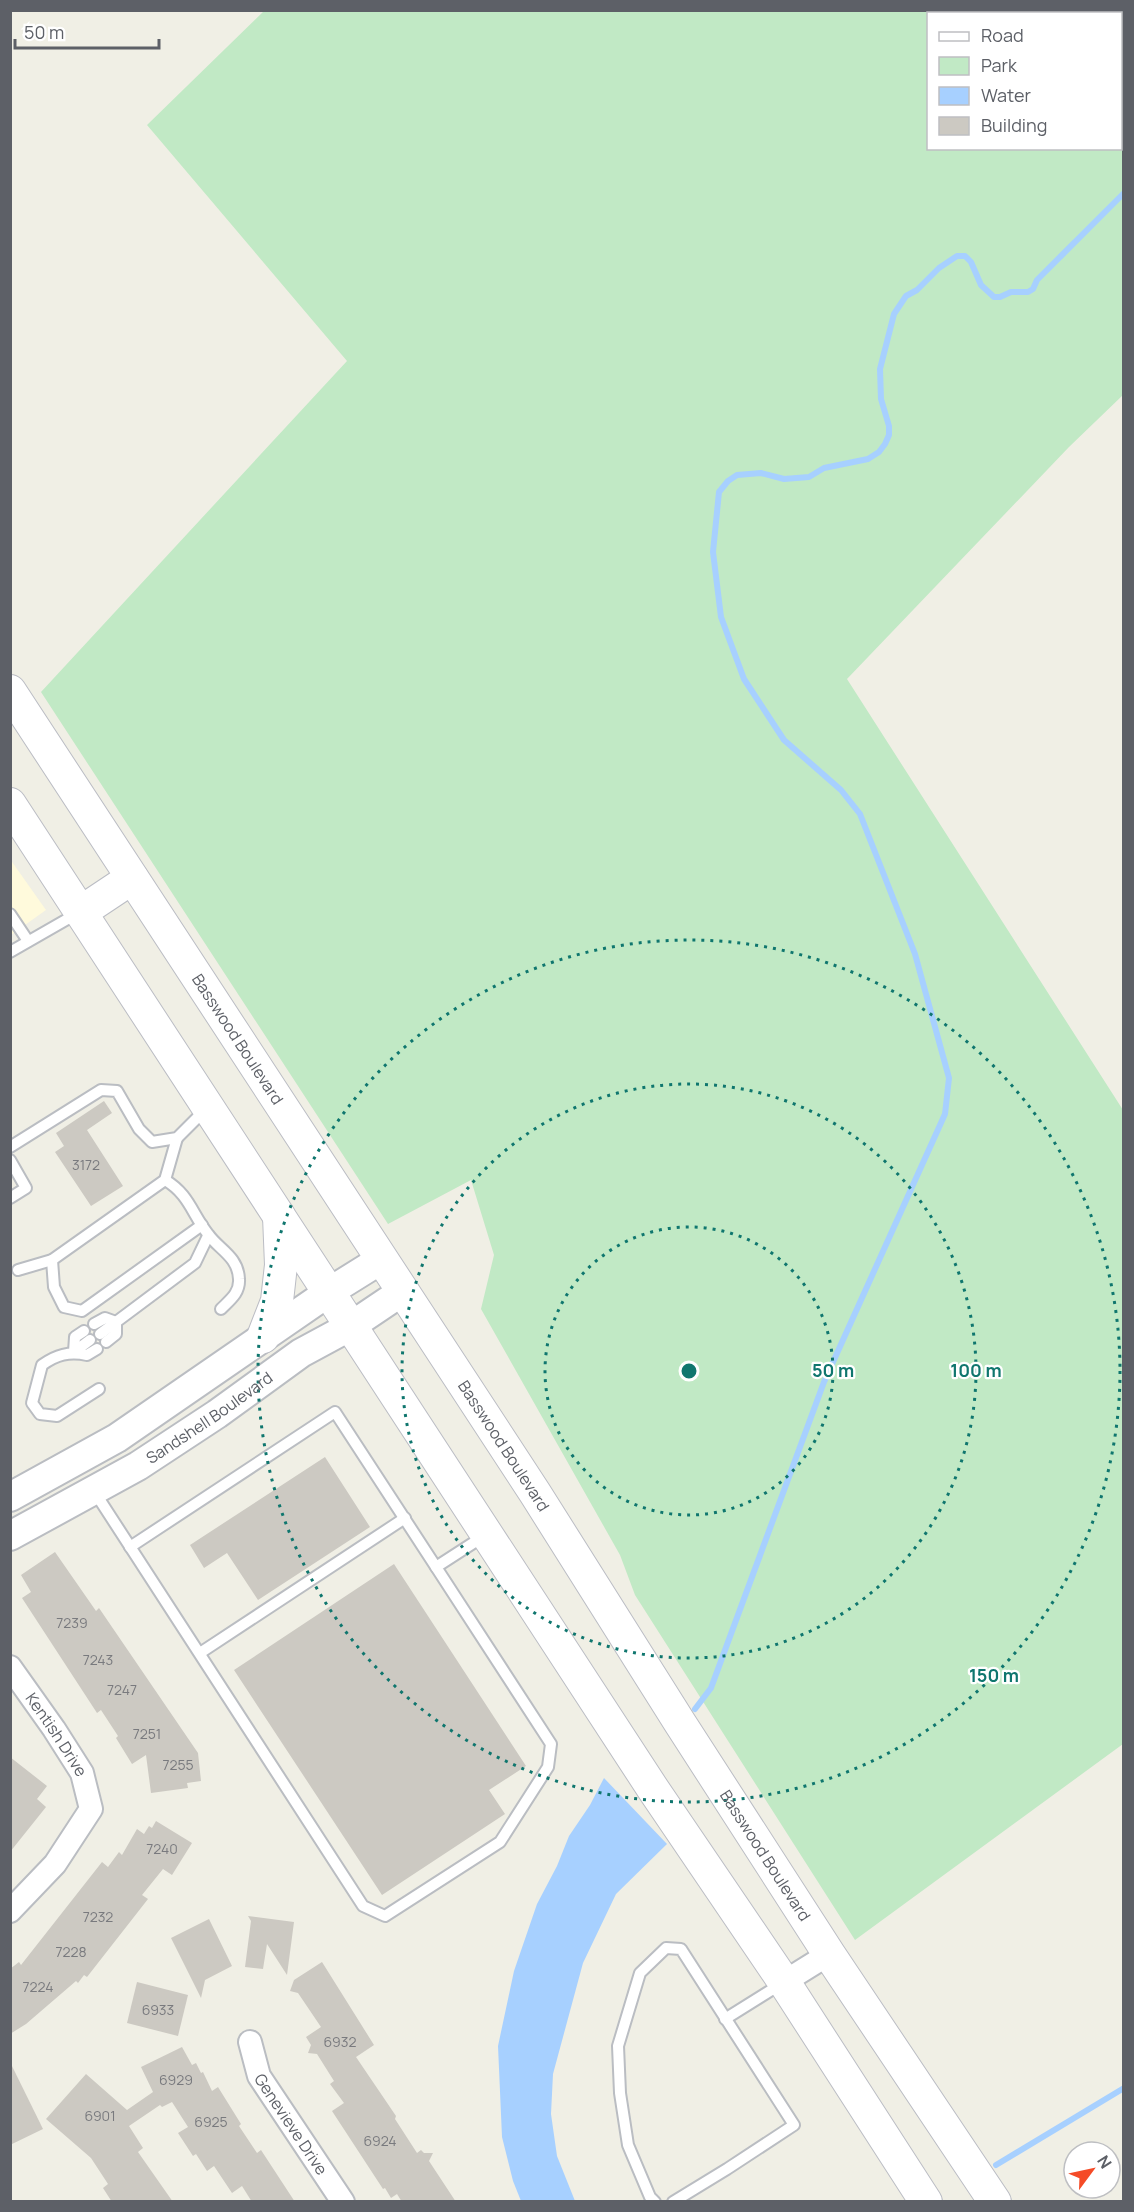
<svg xmlns="http://www.w3.org/2000/svg" width="1134" height="2212" viewBox="0 0 1134 2212" font-family="Manrope,sans-serif">
<rect width="100%" height="100%" fill="#f0efe5"/>
<polygon fill="#fffadc" points="10,859 46,910 11,935 10,935"/>
<path fill="#c1e9c5" fill-rule="evenodd" d="M265,10l858,1v384l-54,52 -222,232 276,431v634l-268,196 -220,-345 -15,-40 -139,-246 13,-54 -23,-75 -83,44 -347,-532 306,-331 -200,-236zM928,14h192v134h-192z"/>
<polygon fill="#a7d0ff" points="604,1778 667,1844 616,1894 583,1963 553,2074 551,2114 557,2156 575,2201 521,2201 513,2181 502,2137 498,2046 514,1971 537,1904 557,1866 569,1836 590,1805"/>
<g fill="none" stroke-linecap="round" stroke-linejoin="round">
<g stroke="#a7d0ff" stroke-width="6">
<polyline points="695,1709 711,1688 824,1382 945,1114 949,1078 915,954 860,814 841,790 784,740 744,679 721,617 713,552 719,492 728,481 737,475 761,473 784,479 809,477 824,468 868,459 879,452 885,444 889,435 889,426 881,399 880,369 894,314 906,296 917,290 939,268 957,256 965,256 971,262 981,285 994,297 1000,297 1011,292 1028,292 1033,289 1037,280 1124,193"/>
<polyline points="996,2165 1124,2088"/>
</g>
</g>
<g fill="#ccc9c2">
<polygon points="104,1101 112,1113 87,1130 123,1186 91,1206 55,1152 64,1146 56,1133"/>
<polygon points="325,1457 370,1527 258,1600 227,1553 204,1568 190,1545"/>
<polygon points="55,1552 96,1611 99,1608 198,1753 201,1781 187,1783 188,1788 151,1793 146,1755 132,1764 116,1738 118,1736 101,1710 97,1713 22,1598 31,1592 21,1575"/>
<polygon points="394,1564 526,1766 489,1790 505,1814 382,1895 234,1670"/>
<polygon points="10,1757 47,1786 37,1799 46,1807 10,1852"/>
<polygon points="156,1821 192,1843 172,1875 163,1869 142,1895 148,1899 87,1977 84,1975 78,1983 76,1981 26,2024 10,2034 10,1969 19,1962 21,1965 102,1862 108,1867 119,1852 122,1855 137,1829 144,1834 149,1826 152,1828"/>
<polygon points="248,1916 294,1922 287,1975 267,1944 263,1969 245,1967 251,1921"/>
<polygon points="209,1919 232,1966 205,1980 201,1998 171,1938"/>
<polygon points="322,1962 374,2045 356,2057 396,2116 395,2119 417,2153 421,2150 424,2153 433,2153 429,2161 456,2202 402,2202 397,2194 391,2198 385,2188 383,2189 332,2111 344,2103 330,2084 334,2081 317,2054 308,2053 311,2045 306,2037 321,2027 298,1993 290,1991 294,1980"/>
<polygon points="137,1982 188,1995 178,2036 127,2023"/>
<polygon points="182,2047 192,2065 196,2063 201,2073 203,2072 212,2091 218,2087 241,2124 239,2126 257,2153 261,2150 295,2202 252,2202 242,2186 232,2193 214,2166 207,2171 196,2154 193,2156 178,2133 188,2127 172,2102 162,2107 160,2105 129,2126 143,2148 138,2152 173,2202 112,2202 103,2188 108,2184 91,2158 46,2119 86,2074 127,2110 153,2092 141,2067"/>
<polygon points="10,2062 43,2129 10,2145"/>
</g>
<g fill="none" stroke-linecap="round" stroke-linejoin="round">
<defs>
<g id="service">
<polyline points="10,914 28,941"/>
<polyline points="10,952 78,913"/>
<polyline points="10,1147 101,1090 117,1091 139,1129 152,1142 177,1138 206,1109"/>
<polyline points="10,1160 26,1188 10,1198"/>
<path d="M165,1180c24,14 27,34 43,54 10,15 30,22 31,45 1,14 -9,21 -18,30"/>
<polyline points="52,1260 54,1287 64,1307 82,1311 202,1225"/>
<polyline points="18,1270 52,1260 165,1180 177,1138"/>
<polyline points="94,1324 105,1318 116,1322"/>
<polyline points="100,1334 195,1263 208,1236"/>
<polyline points="106,1342 116,1334 116,1322"/>
<path d="M97,1349l-10,6c-18,-4 -31,0 -45,10l-10,38 8,11 17,2 42,-27"/>
<polyline points="74,1352 75,1337 84,1331"/>
<polyline points="74,1352 90,1340"/>
<polyline points="94,1491 363,1906 385,1916 500,1842 548,1767 551,1744 436,1567 484,1536"/>
<polyline points="130,1547 335,1412 436,1567"/>
<polyline points="200,1653 405,1518"/>
<polyline points="725,2019 781,1984"/>
<polyline points="655,2202 650,2197 628,2145 620,2093 618,2046 640,1973 666,1948 681,1949 794,2125 727,2169 673,2202"/>
</g>
<g id="minor">
<path id="s1" d="M10,1667l44,62 28,44 9,36 -36,55 -45,47"/>
<polyline points="784,1982 829,1954"/>
<path id="s2" d="M250,2042l9,34 84,126"/>
</g>
<g id="tertiary">
<polyline points="10,1497 117,1438 329,1292 382,1259"/>
<path id="s3" d="M10,1536l128,-70 79,-52 84,-61 50,-27 52,-35"/>
</g>
<g id="secondary">
<path id="s4" d="M10,691l525,802 145,230 149,231 166,248"/>
<polyline points="10,804 653,1789 784,1982 926,2202"/>
<polyline points="81,912 132,878"/>
<polyline points="263,1337 277,1301 281,1265 279,1216"/>
</g>
</defs>
<use href="#service" stroke="#babdc2" stroke-width="14"/>
<use href="#minor" stroke="#babdc2" stroke-width="26"/>
<use href="#tertiary" stroke="#babdc2" stroke-width="32"/>
<use href="#secondary" stroke="#bbbdc4" stroke-width="34"/>
<use href="#service" stroke="#fff" stroke-width="10"/>
<use href="#minor" stroke="#fff" stroke-width="22"/>
<use href="#tertiary" stroke="#fff" stroke-width="28"/>
<use href="#secondary" stroke="#fff" stroke-width="32"/>
</g>
<g fill="none" stroke="#0f766e" stroke-width="3" stroke-dasharray="3 6">
<circle cx="689" cy="1371" r="144"/>
<circle cx="689" cy="1371" r="287"/>
<circle cx="689" cy="1371" r="431"/>
</g>
<g text-anchor="middle" dominant-baseline="central" stroke-width="4.5" stroke-linejoin="round" paint-order="stroke">
<g font-size="14" fill="#797a7e">
<text x="86" y="1164">3172</text>
<text x="72" y="1622">7239</text>
<text x="98" y="1659">7243</text>
<text x="122" y="1689">7247</text>
<text x="147" y="1733">7251</text>
<text x="178" y="1764">7255</text>
<text x="162" y="1848">7240</text>
<text x="98" y="1916">7232</text>
<text x="71" y="1951">7228</text>
<text x="38" y="1986">7224</text>
<text x="158" y="2009">6933</text>
<text x="340" y="2041">6932</text>
<text x="176" y="2079">6929</text>
<text x="100" y="2115">6901</text>
<text x="211" y="2121">6925</text>
<text x="380" y="2140">6924</text>
</g>
<g font-size="16" fill="#5d6067" stroke="#fff">
<text stroke="none"><textPath href="#s4" startOffset="416">Basswood Boulevard</textPath></text>
<text stroke="none"><textPath href="#s3" startOffset="232">Sandshell Boulevard</textPath></text>
<text stroke="none"><textPath href="#s4" startOffset="902">Basswood Boulevard</textPath></text>
<text stroke="none"><textPath href="#s1" startOffset="82">Kentish Drive</textPath></text>
<text stroke="none"><textPath href="#s4" startOffset="1388">Basswood Boulevard</textPath></text>
<text stroke="none"><textPath href="#s2" startOffset="93">Genevieve Drive</textPath></text>
</g>
</g>
<circle cx="689" cy="1371" r="9" fill="#0f766e" stroke="#fff" stroke-width="3"/>
<g font-size="18" text-anchor="middle" font-weight="bold" fill="#0f766e" stroke="#fff" stroke-width="4.5" stroke-linejoin="round" paint-order="stroke">
<text x="833" y="1377">50 m</text>
<text x="976" y="1377">100 m</text>
<text x="994" y="1682">150 m</text>
</g>
<rect width="1134" height="2212" fill="none" stroke="#5d6067" stroke-width="24"/>
<rect x="927" y="12" width="195" height="138" fill="#ffffff" stroke="#bebfc2" stroke-width="1.5"/>
<rect x="939" y="32" width="30" height="9" fill="#ffffff" stroke="#bebfc2" stroke-width="1.5"/>
<text x="981" y="42" font-size="18" fill="#5d6067">Road</text>
<rect x="939" y="57" width="30" height="18" fill="#c1e9c5" stroke="#bebfc2" stroke-width="1.5"/>
<text x="981" y="72" font-size="18" fill="#5d6067">Park</text>
<rect x="939" y="87" width="30" height="18" fill="#a7d0ff" stroke="#bebfc2" stroke-width="1.5"/>
<text x="981" y="102" font-size="18" fill="#5d6067">Water</text>
<rect x="939" y="117" width="30" height="18" fill="#ccc9c2" stroke="#bebfc2" stroke-width="1.5"/>
<text x="981" y="132" font-size="18" fill="#5d6067">Building</text>
<g transform="translate(1092 2170) rotate(57)"><circle r="28" fill="#ffffff" stroke="#bebfc2" stroke-width="1.5"/>
<path d="M0-4.5L10 22L0 15L-10 22Z" fill="#f54b27"/>
<text y="-9" font-size="16" font-weight="bold" text-anchor="middle" fill="#5d6067">N</text>
</g>
<path d="M15 39v9h144v-9" fill="none" stroke="#5d6067" stroke-width="3"/>
<text x="24" y="39" font-size="18" fill="#5d6067" stroke="#ffffff" stroke-width="4.5" paint-order="stroke">50 m</text>
</svg>
